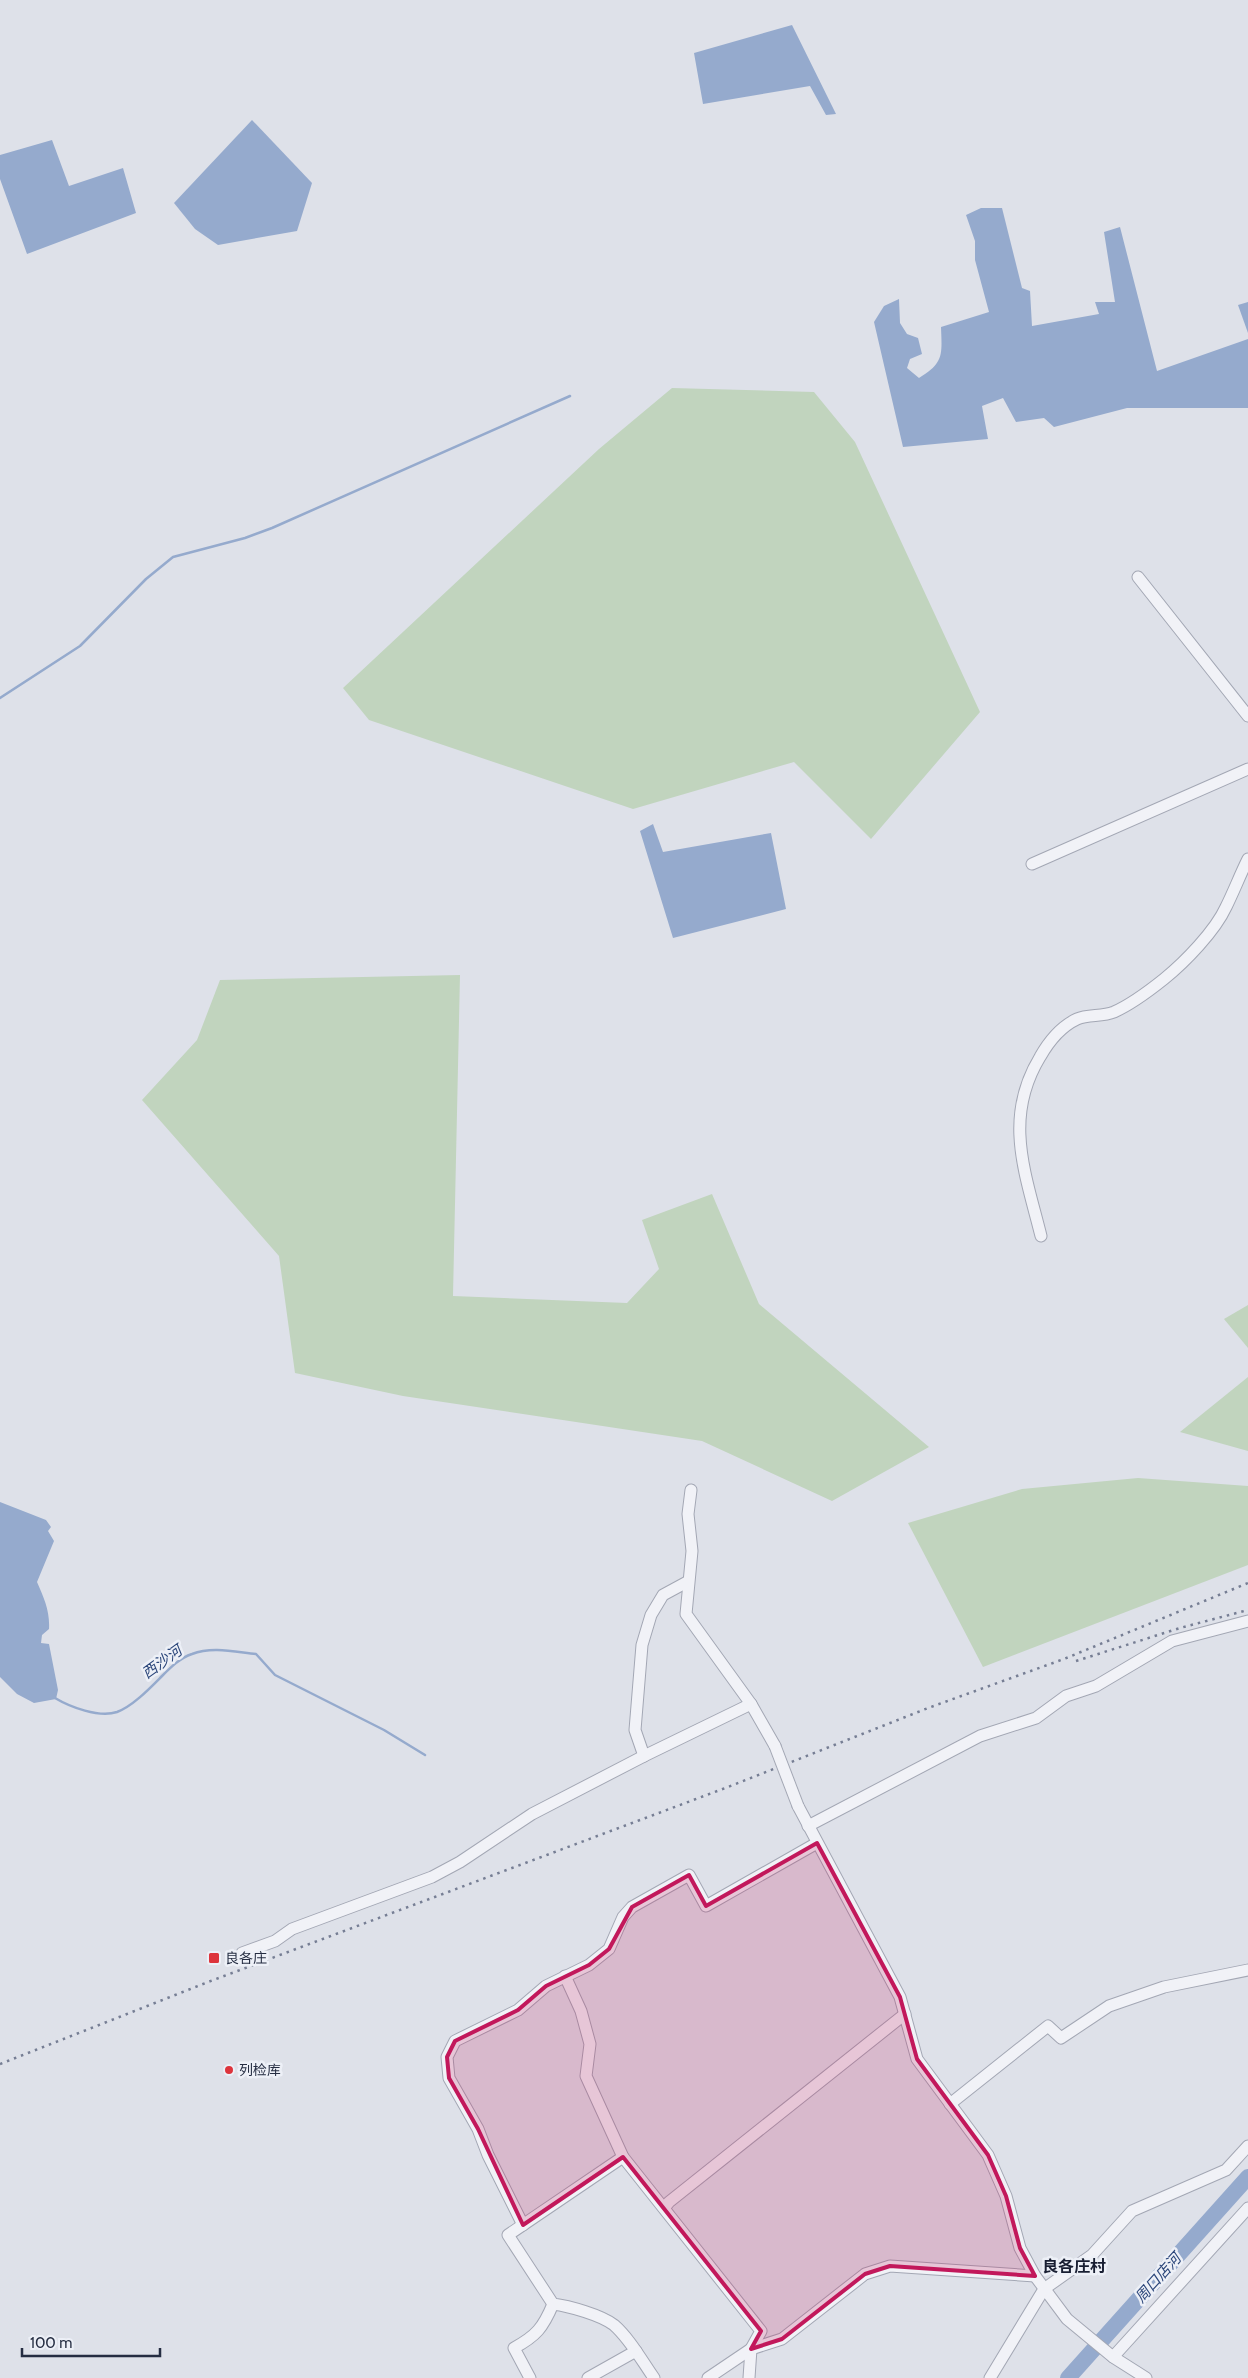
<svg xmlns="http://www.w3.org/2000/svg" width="1248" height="2378" viewBox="0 0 1248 2378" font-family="Cabin,'Noto Sans SC',sans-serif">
<rect width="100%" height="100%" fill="#dee1e9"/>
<g fill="#c1d4be">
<polygon points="672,388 814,392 855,442 980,712 871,839 794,762 633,809 369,720 343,688 599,449"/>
<polygon points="460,975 453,1296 627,1303 659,1269 642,1220 712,1194 759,1304 929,1447 832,1501 702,1441 403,1396 295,1373 279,1256 142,1100 197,1040 220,980"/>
<polygon points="1248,1305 1248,1348 1224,1319"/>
<polygon points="1248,1377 1248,1451 1180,1432"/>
<polygon points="1138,1478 1248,1486 1248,1565 983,1667 908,1523 1022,1489"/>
</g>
<g fill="#95aacd">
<polygon points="792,25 836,114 826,115 810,86 703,104 694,53"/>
<polygon points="252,120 312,183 297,231 218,245 195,229 174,203"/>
<polygon points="52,140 69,186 123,168 136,213 27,254 0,179 0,155"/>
<path d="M981,208h21l20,80 8,3 2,35 67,-12 -4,-12h20l-11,-70 16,-5 37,144 91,-32v69h-121l-73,19 -10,-9 -28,4 -13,-24 -21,8 6,33 -85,8 -29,-125 10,-16 15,-7 1,24 7,11 11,4 4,16 -12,5 -3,9 12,10c25,-15 23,-23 22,-51l48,-15 -14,-52v-19l-9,-26z"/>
<polygon points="1248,302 1248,333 1238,305"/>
<polygon points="653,824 663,852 771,833 786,909 673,938 640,831"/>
<path d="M0,1502l46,18 5,7 -3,4 6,10 -17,41c7,16 13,29 12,47l-7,6 -1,8 8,1 9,46 -2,9 -22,4 -17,-9 -17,-17z"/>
</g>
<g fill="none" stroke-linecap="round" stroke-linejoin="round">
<g stroke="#95aacd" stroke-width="2.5">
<polyline points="0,698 80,646 146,579 173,557 245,538 272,528 570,396"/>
<path d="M55,1698c15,9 44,20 62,14 16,-6 33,-24 45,-36 9,-9 18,-18 30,-22 20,-8 44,-2 64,0l19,21 109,55 41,25"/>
</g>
<polyline stroke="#95aacd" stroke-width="16" points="1068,2378 1248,2177"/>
<defs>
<g id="minor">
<polyline points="1138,577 1248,716"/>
<polyline points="1032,864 1248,769"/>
<path d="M1041,1236c-16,-64 -38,-118 -1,-179 9,-16 20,-30 37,-38 11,-5 25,-2 37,-7 18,-8 35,-21 50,-33 21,-17 51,-48 62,-72 8,-16 14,-32 22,-48"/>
<polyline points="691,1490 688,1514 692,1551 686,1614 751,1704 775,1746"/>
<polyline points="644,1756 635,1730 642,1645 651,1615 663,1595 687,1582"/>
<polyline points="798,1806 900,1997 917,2059 988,2155 1006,2196 1020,2248 1035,2276 1067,2319 1113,2357 1146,2378"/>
<polyline points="808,1826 980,1736 1036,1718 1066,1696 1096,1686 1172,1641 1248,1621"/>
<polyline points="242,1953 275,1941 292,1929 432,1877 460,1862 532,1814 644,1756 751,1704"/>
<polyline points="565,1976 581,2011 590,2044 586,2076 623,2157 761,2331 751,2349 749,2378"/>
<polyline points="950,2104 1048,2026 1061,2038 1109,2006 1164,1987 1248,1970"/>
<path d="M623,2157l-115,78 45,69c16,2 48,11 61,21 16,14 28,36 40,53"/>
<polyline points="665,2207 669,2202 905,2014"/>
<polyline points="523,2225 488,2155 478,2129 449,2078 447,2057 455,2041 518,2010 546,1986 589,1965 609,1949 623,1917 632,1907 689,1875 706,1906 817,1843"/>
<polyline points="1113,2357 1248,2208"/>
<path d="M530,2378l-16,-30c22,-12 29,-20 39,-44"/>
<polyline points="588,2378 636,2351"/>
<polyline points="708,2378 751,2349 782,2339 865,2274 890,2266 1035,2276"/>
<polyline points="990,2378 1044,2289 1092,2255 1132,2211 1226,2170 1248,2146"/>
</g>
</defs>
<use href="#minor" stroke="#a3a7b4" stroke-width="13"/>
<use href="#minor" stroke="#f1f2f7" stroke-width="11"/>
<g stroke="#767e94" stroke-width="2.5" stroke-dasharray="2.5 5" stroke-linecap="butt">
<polyline points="1076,1661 1180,1628 1248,1610"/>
<polyline points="0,2064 208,1982 728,1787 928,1708 1064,1659 1248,1583"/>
</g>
<defs>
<polyline id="minor-bridge" points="775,1746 798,1806"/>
</defs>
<use href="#minor-bridge" stroke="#a3a7b4" stroke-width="13" stroke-linecap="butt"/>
<use href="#minor-bridge" stroke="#f1f2f7" stroke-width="11"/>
</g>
<path fill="#c2185b" fill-opacity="0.2" stroke="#c2185b" stroke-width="4" stroke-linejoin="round" d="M817,1843l83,154 17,62 71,96 18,41 14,52 15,28 -145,-10 -25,8 -83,65 -31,10 10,-18 -138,-174 -100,68 -45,-96 -29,-51 -2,-21 8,-16 63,-31 28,-24 43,-21 20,-16 23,-42 57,-32 17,31z"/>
<g fill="#dd343c" stroke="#edf0f7" stroke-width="2">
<rect x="208" y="1952" width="12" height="12" rx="2.5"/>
<circle cx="229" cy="2070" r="5"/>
</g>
<g text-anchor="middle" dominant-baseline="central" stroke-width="5" stroke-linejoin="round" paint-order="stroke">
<g font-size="14" fill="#252d42" stroke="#edf0f7" text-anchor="start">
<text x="225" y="1958">良各庄</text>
<text x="239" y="2070">列检库</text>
</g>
<g font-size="15" font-style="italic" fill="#2b467a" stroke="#edf0f7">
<text transform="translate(162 1662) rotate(-36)">西沙河</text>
<text transform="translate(1158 2278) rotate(-48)">周口店河</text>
</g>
<g font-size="16" font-weight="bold" fill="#181e32" stroke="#edf0f7">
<text x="1074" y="2266">良各庄村</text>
</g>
</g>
<path d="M22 2348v8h138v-8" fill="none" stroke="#252d42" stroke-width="2.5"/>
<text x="30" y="2348" font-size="15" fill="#252d42" stroke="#edf0f7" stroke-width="4" paint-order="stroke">100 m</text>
</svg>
